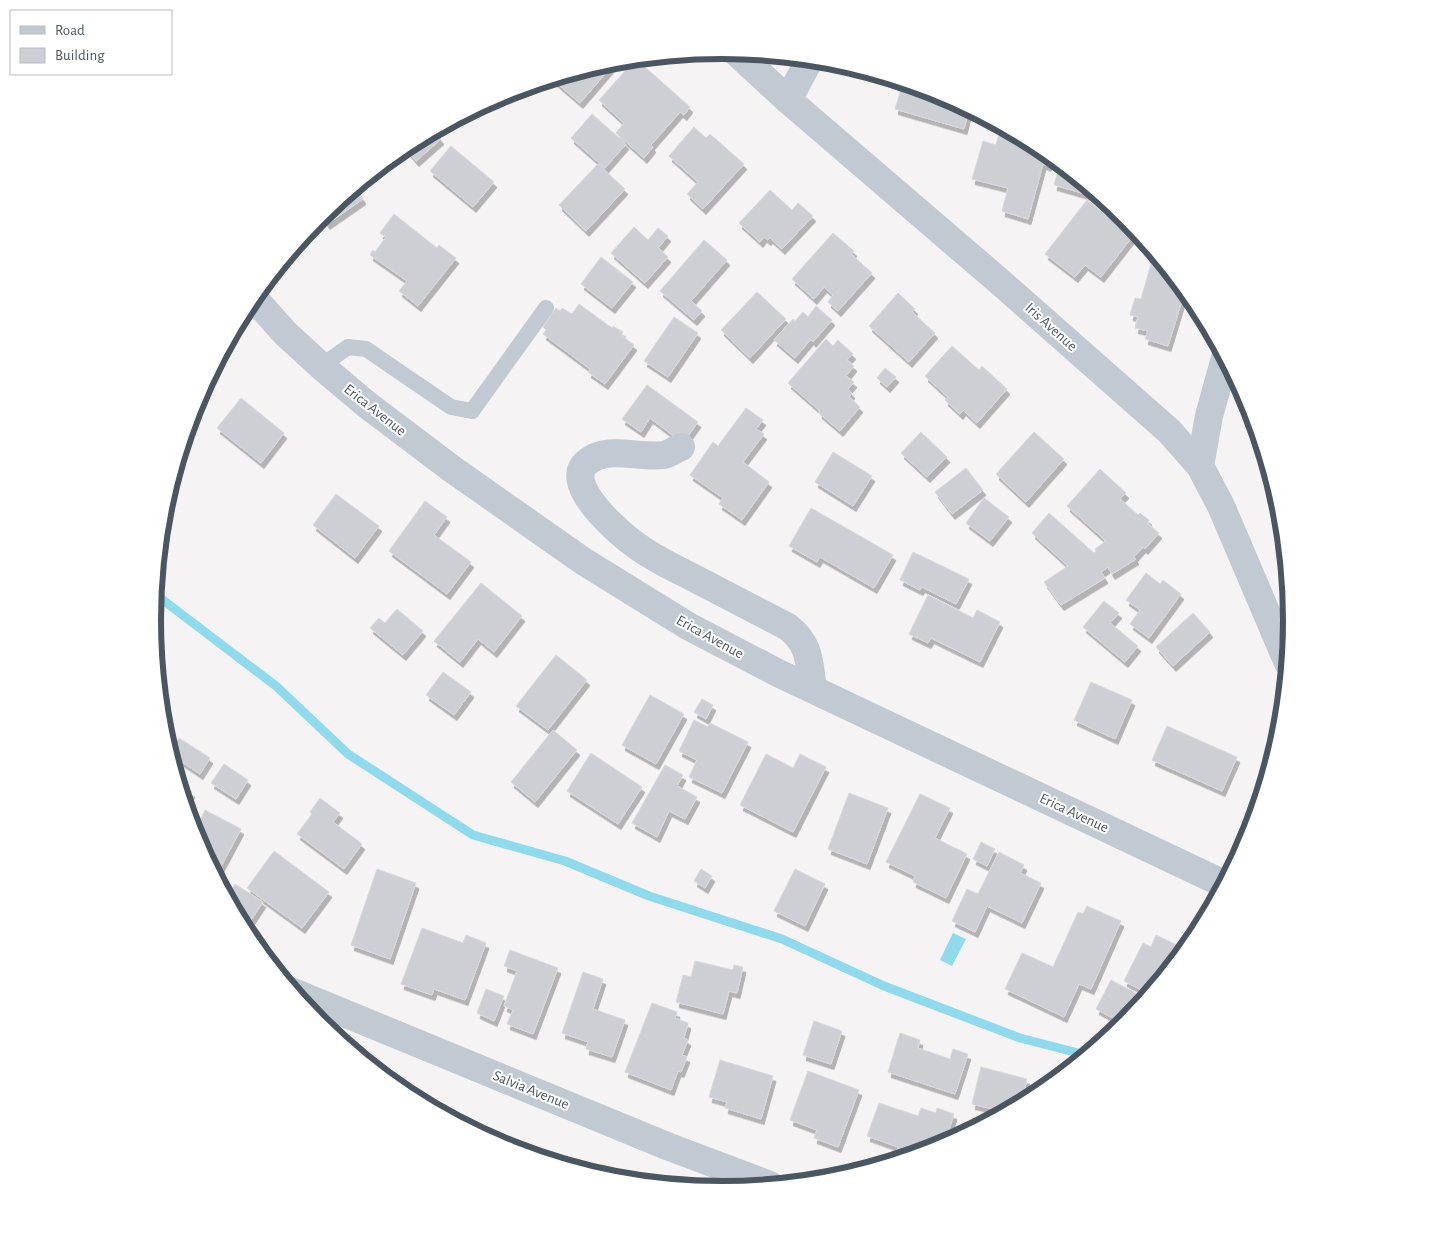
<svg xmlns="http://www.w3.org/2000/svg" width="1444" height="1240" viewBox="0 0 1444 1240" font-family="'Alegreya Sans',sans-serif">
<defs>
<filter id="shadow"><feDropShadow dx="3" dy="5.5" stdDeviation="0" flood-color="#0004"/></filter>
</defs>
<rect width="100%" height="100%" fill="#f5f3f3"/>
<polygon fill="#90daee" points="953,933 966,939 952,966 940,960"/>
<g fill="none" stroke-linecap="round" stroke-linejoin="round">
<polyline stroke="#90daee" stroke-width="9" points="155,594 276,686 348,754 473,835 565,861 649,896 782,939 884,986 1020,1038 1086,1055"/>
</g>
<g fill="#cdcfd5" stroke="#d7d9de" filter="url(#shadow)">
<polygon points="636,59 690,107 684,115 680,112 651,145 653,147 644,158 616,133 624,123 599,100"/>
<polygon points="617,60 580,103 552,79 611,61"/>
<polygon points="903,82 940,94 969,109 964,129 895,109"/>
<polygon points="592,114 626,144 605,168 571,138"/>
<polygon points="694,127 706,138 710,134 744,164 703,209 687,194 698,182 669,156"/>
<polygon points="1001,127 1039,146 1051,156 1048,166 1043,164 1028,219 1002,211 1008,188 972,179 983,141 996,145"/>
<polygon points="434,131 441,139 416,161 404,147"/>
<polygon points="451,146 494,182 473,207 430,171"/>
<polygon points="598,164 625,189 586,231 559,205"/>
<polygon points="1060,164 1103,199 1054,185"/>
<polygon points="355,187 363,199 327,224 321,215"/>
<polygon points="770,190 792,210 798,203 813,216 782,249 770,238 768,240 764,237 760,242 739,223"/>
<polygon points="1087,200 1107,216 1114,208 1125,217 1134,227 1132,229 1136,232 1101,277 1085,265 1075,277 1045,254"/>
<polygon points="394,214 437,248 439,245 456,258 418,306 399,291 407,281 370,255 373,250 375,252 386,237 380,233"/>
<polygon points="634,227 648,240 658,228 668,236 658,248 668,257 645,283 611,253"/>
<polygon points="833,233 854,251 851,254 872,273 838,311 828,302 833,295 824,287 814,299 792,279"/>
<polygon points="704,240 727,260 691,301 702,311 694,320 660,291"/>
<polygon points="1154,253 1185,290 1168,346 1145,339 1148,331 1135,328 1138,317 1130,315 1135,298 1141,299"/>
<polygon points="601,257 633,282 612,308 581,284"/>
<polygon points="757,292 786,319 750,358 721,330"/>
<polygon points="898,293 915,309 912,312 935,333 909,362 869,326"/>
<polygon points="579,304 612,328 613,326 623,332 621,335 634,345 605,384 588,372 590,369 543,334 546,330 543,327 556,308 560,311 562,308 572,314"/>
<polygon points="816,306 832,320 813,342 811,339 795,358 774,340 793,319 795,321 803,312 808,317"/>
<polygon points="674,317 698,333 668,377 644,361"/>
<polygon points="826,339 833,346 838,340 853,354 847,360 854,366 846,376 854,382 848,389 852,393 849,397 860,407 840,431 819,413 820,411 788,383"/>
<polygon points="952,346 979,370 982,366 1007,389 977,423 963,410 960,414 945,400 948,397 925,376"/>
<polygon points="885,368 896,377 887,387 877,378"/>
<polygon points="647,385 698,422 683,443 650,418 641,432 622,419"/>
<polygon points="241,398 284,433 261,463 217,428"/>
<polygon points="746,408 763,420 756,429 764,434 743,462 769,482 742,520 719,504 723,498 690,475 713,442 718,446"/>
<polygon points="921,432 947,457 927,477 901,453"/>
<polygon points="1034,432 1064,459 1026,502 996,474"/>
<polygon points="833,452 872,476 853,506 815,482"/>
<polygon points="966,468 983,490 952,514 935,492"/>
<polygon points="1100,469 1126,493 1120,499 1138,515 1140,513 1149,520 1147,523 1159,533 1145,549 1143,547 1134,557 1136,559 1112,574 1108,567 1101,572 1105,578 1061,605 1044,582 1068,566 1032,533 1049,513 1094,553 1096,551 1095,549 1106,541 1067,506"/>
<polygon points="336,494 379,526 355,558 313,525"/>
<polygon points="984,498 1009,517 990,541 966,523"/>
<polygon points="425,501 447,517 434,535 471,562 447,594 389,551"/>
<polygon points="811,508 893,555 874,588 820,557 817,562 789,546"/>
<polygon points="913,552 969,579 956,604 922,587 920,590 900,580"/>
<polygon points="1146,573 1160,584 1163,580 1181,594 1149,638 1130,624 1140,610 1126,600"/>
<polygon points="481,583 522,616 494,652 478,639 460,662 434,641"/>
<polygon points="928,595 973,618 977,610 1000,622 980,662 931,638 928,643 909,634"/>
<polygon points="1104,601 1119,613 1110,623 1138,646 1125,662 1083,627"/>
<polygon points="397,609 423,631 403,655 370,628 379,618 385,623"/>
<polygon points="1193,613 1210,632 1173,666 1156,647"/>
<polygon points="556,655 587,680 548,730 516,706"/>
<polygon points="443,672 471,692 454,715 426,695"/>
<polygon points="1091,682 1132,700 1115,739 1074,720"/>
<polygon points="650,695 684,714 656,764 622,745"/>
<polygon points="702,699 713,705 706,719 694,712"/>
<polygon points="694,720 708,727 710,723 748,742 722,793 689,777 697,760 679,751"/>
<polygon points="1167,726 1237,757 1222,791 1152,760"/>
<polygon points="553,730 577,750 535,802 511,782"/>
<polygon points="179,738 210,758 200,774 170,754"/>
<polygon points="591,753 642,787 618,824 567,791"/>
<polygon points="766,754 793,768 800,754 826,767 793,832 740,805"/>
<polygon points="224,764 248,780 236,799 211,783"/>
<polygon points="665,765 683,775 677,786 697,797 685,819 669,811 657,837 632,823"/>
<polygon points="179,783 192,792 185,803"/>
<polygon points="849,793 888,808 867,864 828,849"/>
<polygon points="920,794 950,808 935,838 967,854 946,898 913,882 915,876 886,862"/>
<polygon points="320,798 340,813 333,822 362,844 344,869 297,834 312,814 310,812"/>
<polygon points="205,810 241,829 218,872 211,868 194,833"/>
<polygon points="981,842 995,849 987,866 973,859"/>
<polygon points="274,851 329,892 302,928 247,888"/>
<polygon points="999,852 1024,865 1020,873 1041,883 1022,923 987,906 975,932 952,921 967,889 978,894"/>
<polygon points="377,869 416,883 390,959 351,945"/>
<polygon points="701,869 712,876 705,888 694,881"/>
<polygon points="795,869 825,884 805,926 774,911"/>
<polygon points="235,884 263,902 247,926 240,921 227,897"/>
<polygon points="1087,906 1121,921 1091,989 1079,984 1064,1017 1005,989 1022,953 1053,967 1078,912 1083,914"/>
<polygon points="422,928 463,943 466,935 486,943 465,1000 434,989 432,995 401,984"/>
<polygon points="1156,935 1177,945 1174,949 1183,953 1149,994 1124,981 1143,943 1151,947"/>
<polygon points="510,950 558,968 533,1034 507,1024 513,1010 504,1006 517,971 504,966"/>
<polygon points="695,961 733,970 734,965 743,967 737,993 729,991 723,1014 676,1002 683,975 691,977"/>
<polygon points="583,972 603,979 593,1009 625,1020 612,1057 586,1049 588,1042 562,1033"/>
<polygon points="1111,980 1145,998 1124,1024 1096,1009"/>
<polygon points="486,989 504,996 494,1021 477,1013"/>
<polygon points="652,1003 677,1012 675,1018 688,1023 684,1038 688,1040 682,1055 687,1057 681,1072 678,1071 671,1090 625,1072"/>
<polygon points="814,1021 842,1031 831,1064 803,1055"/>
<polygon points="900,1033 920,1040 918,1048 950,1059 953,1049 968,1054 955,1094 888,1072"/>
<polygon points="720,1060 773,1076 761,1119 725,1108 727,1102 709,1097"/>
<polygon points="981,1067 1027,1079 1023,1095 1032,1097 1005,1112 972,1104"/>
<polygon points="808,1071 859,1090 838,1147 814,1138 817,1130 790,1120"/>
<polygon points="879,1103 918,1116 921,1108 936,1113 937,1108 954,1114 944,1145 906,1157 896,1153 898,1147 867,1136"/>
</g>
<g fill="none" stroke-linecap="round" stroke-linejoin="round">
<polyline stroke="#c1cad2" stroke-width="16" points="321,366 348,347 366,349 451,407 472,411 546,308"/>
<g stroke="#c1cad2" stroke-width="28">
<polyline points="735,51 788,100 1000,282 1169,431 1200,466 1221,506 1288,663"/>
<polyline points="788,100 810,59"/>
<path d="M681,447c-6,2 -11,7 -17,8 -25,4 -57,-11 -78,8 -24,22 35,72 51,83 16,12 35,21 53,30 32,17 65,34 98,51 23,18 21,36 25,62"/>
<polyline points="1200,466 1209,416 1225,358"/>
<polyline points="293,992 667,1146 770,1185"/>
</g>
<polyline stroke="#c1cad2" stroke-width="28" points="253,297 285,333 321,366 366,404 452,469 583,561 688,626 778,673 1224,884"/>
</g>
<g text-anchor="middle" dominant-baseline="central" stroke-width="4" stroke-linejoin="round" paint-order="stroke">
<g font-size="15" fill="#4a5661" stroke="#fff">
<text transform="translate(1051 327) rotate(42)">Iris Avenue</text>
<text transform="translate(375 410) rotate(38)">Erica Avenue</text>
<text transform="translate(710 637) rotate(29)">Erica Avenue</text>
<text transform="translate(1074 813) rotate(25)">Erica Avenue</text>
<text transform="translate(531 1090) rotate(22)">Salvia Avenue</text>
</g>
</g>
<path d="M0 0H1444V1240H0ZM161 620a561 561 0 1 1 1122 0a561 561 0 1 1-1122 0Z" fill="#fff" fill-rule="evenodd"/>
<path fill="none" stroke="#4a5661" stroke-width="6" d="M161 620a561 561 0 1 1 1122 0a561 561 0 1 1-1122 0Z"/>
<rect x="10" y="10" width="162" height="65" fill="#ffffff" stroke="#b7bbc0"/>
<rect x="20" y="26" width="25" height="8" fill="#c1cad2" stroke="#b7bbc0"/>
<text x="55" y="35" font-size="15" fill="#4a5661">Road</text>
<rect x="20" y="48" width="25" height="15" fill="#cdcfd5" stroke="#b7bbc0"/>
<text x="55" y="60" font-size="15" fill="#4a5661">Building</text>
</svg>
